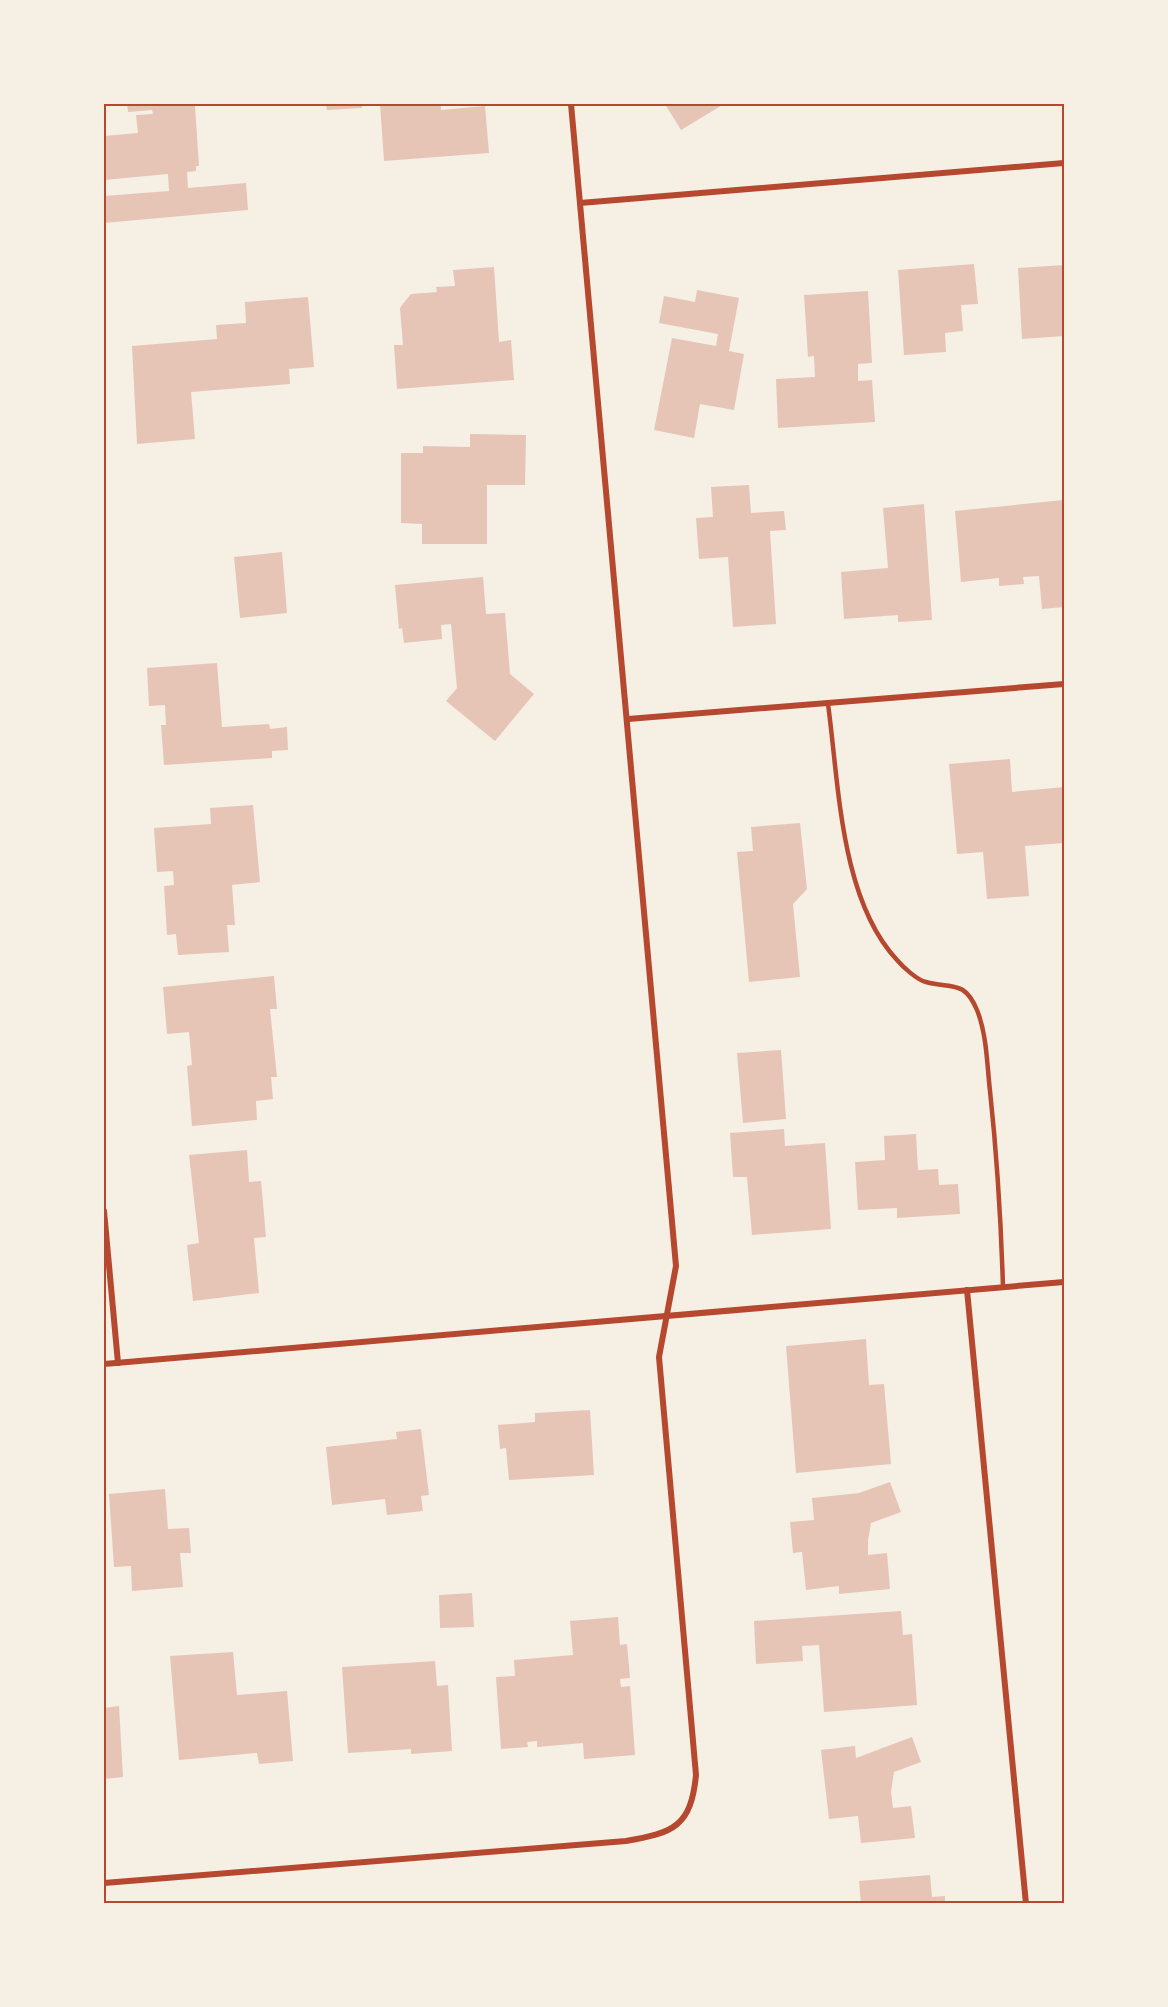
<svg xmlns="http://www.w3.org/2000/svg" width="1168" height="2007" viewBox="0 0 1168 2007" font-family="Manrope,sans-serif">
<rect width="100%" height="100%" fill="#f6efe4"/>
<g fill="#e6c5b7">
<polygon points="127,104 209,104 195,106 199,166 196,166 196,171 187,172 188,188 246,183 248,210 104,223 104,196 169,191 168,174 104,180 104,136 138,133 136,115 153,114 152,110 128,112"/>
<polygon points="326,104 362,104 362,108 327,110"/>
<polygon points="380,104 441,104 441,110 485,106 489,153 384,161"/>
<polygon points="665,104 724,104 681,130"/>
<polygon points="974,264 978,304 961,305 963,331 945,333 946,352 904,355 898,270"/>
<polygon points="1064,265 1064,336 1022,339 1018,268"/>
<polygon points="494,267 499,342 511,340 514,380 397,389 394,345 403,345 400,308 406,300 411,294 437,292 436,287 455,286 453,270"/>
<polygon points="697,290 739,298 729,351 744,354 734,410 700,404 694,438 654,430 672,338 716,346 718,334 659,323 664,296 695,302"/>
<polygon points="868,291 872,363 858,364 858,381 872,380 875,422 778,428 776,379 815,377 814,356 808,357 804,295"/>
<polygon points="308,297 314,367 289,369 290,384 191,392 195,439 137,444 132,346 217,339 216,325 246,323 245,302"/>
<polygon points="470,434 526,435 525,485 487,485 487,544 422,544 422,524 401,523 401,453 423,453 423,446 470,447"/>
<polygon points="749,485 751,513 784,511 786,530 770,531 776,624 733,627 728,557 699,559 696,518 713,517 711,487"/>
<polygon points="1064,500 1064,607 1042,609 1039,576 1023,577 1024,584 999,586 999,578 961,582 955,511"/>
<polygon points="924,504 932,620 898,622 898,615 844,619 841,572 888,568 883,508"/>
<polygon points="282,552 287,613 240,618 234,557"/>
<polygon points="483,577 486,614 505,613 510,674 534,694 495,741 446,701 457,688 451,624 441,625 442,639 404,643 402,628 399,629 395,585"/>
<polygon points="217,663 222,727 269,724 270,729 287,727 288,750 272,751 272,758 164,765 161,725 166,725 165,705 149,706 147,668"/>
<polygon points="1010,759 1012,792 1064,787 1064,843 1025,846 1029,896 987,899 983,852 957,854 949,764"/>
<polygon points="253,805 260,882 232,885 235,925 227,925 229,952 178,955 176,934 167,935 164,886 174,885 173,871 157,872 154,828 211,824 210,808"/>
<polygon points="800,823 807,889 793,904 800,977 749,982 737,852 753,851 751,827"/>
<polygon points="274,976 277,1009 270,1009 277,1077 271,1077 273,1099 256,1101 257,1120 192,1126 187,1066 192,1065 189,1032 167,1034 163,987"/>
<polygon points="781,1050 786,1119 743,1123 737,1053"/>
<polygon points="784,1129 785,1146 825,1143 831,1229 752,1235 747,1177 733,1177 730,1133"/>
<polygon points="916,1134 918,1170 938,1169 939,1185 958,1184 960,1214 897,1218 897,1208 858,1210 855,1162 885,1160 884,1136"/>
<polygon points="247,1150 249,1182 261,1181 266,1237 254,1238 259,1293 193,1301 187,1245 199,1243 189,1155"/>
<polygon points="866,1339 869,1385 884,1384 891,1464 796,1473 786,1346"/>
<polygon points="590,1410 594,1475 509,1480 506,1448 500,1449 498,1425 535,1422 535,1413"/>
<polygon points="421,1429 429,1495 421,1496 423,1511 387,1515 385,1499 332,1505 326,1447 397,1439 396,1432"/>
<polygon points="890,1482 901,1512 871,1523 868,1540 868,1555 887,1553 890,1589 839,1594 839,1586 806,1590 802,1552 793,1553 790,1522 814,1520 812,1498 859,1493"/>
<polygon points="165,1489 168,1529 189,1528 191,1553 180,1553 183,1587 132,1591 131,1566 114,1567 109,1494"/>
<polygon points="472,1593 474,1627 440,1628 439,1595"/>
<polygon points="901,1611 903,1635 912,1634 917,1705 824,1712 819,1645 802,1646 803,1661 756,1664 754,1621"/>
<polygon points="618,1617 620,1645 627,1644 630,1678 620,1679 621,1687 630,1686 635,1755 584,1759 583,1743 537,1747 537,1741 527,1742 528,1747 501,1749 496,1677 515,1676 514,1660 573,1655 570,1621"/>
<polygon points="233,1652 237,1695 287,1691 293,1761 259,1764 257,1753 179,1760 170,1656"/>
<polygon points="435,1661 437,1686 448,1685 452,1751 411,1754 411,1749 348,1753 342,1667"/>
<polygon points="119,1706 123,1777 104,1779 104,1708"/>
<polygon points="912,1737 921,1762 894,1772 891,1792 893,1808 911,1806 915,1838 861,1843 858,1816 829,1819 821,1750 855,1746 856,1758"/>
<polygon points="930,1875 932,1897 945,1896 945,1904 861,1904 859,1881"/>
</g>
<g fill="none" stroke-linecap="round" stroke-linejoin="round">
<path stroke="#b5482f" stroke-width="4.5" d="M828,704c11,80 12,195 69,256 6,7 20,20 29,22 25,7 38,-3 51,28 10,25 10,55 13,81 7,65 11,130 13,196"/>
<g stroke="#b5482f" stroke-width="6">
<polyline points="580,203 1064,163"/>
<polyline points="628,719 1064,684"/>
<polyline points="104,1211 118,1363"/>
<polyline points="967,1290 1026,1904"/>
<polyline points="104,1364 1064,1282"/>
<path d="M104,1883l522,-42c48,-8 65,-15 70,-66l-37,-418 17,-91 -105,-1162"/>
</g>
</g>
<rect width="1168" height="2007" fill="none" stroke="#f6efe4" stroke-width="210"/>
<rect x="105" y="105" width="958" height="1797" fill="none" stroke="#b5482f" stroke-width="2"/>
</svg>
